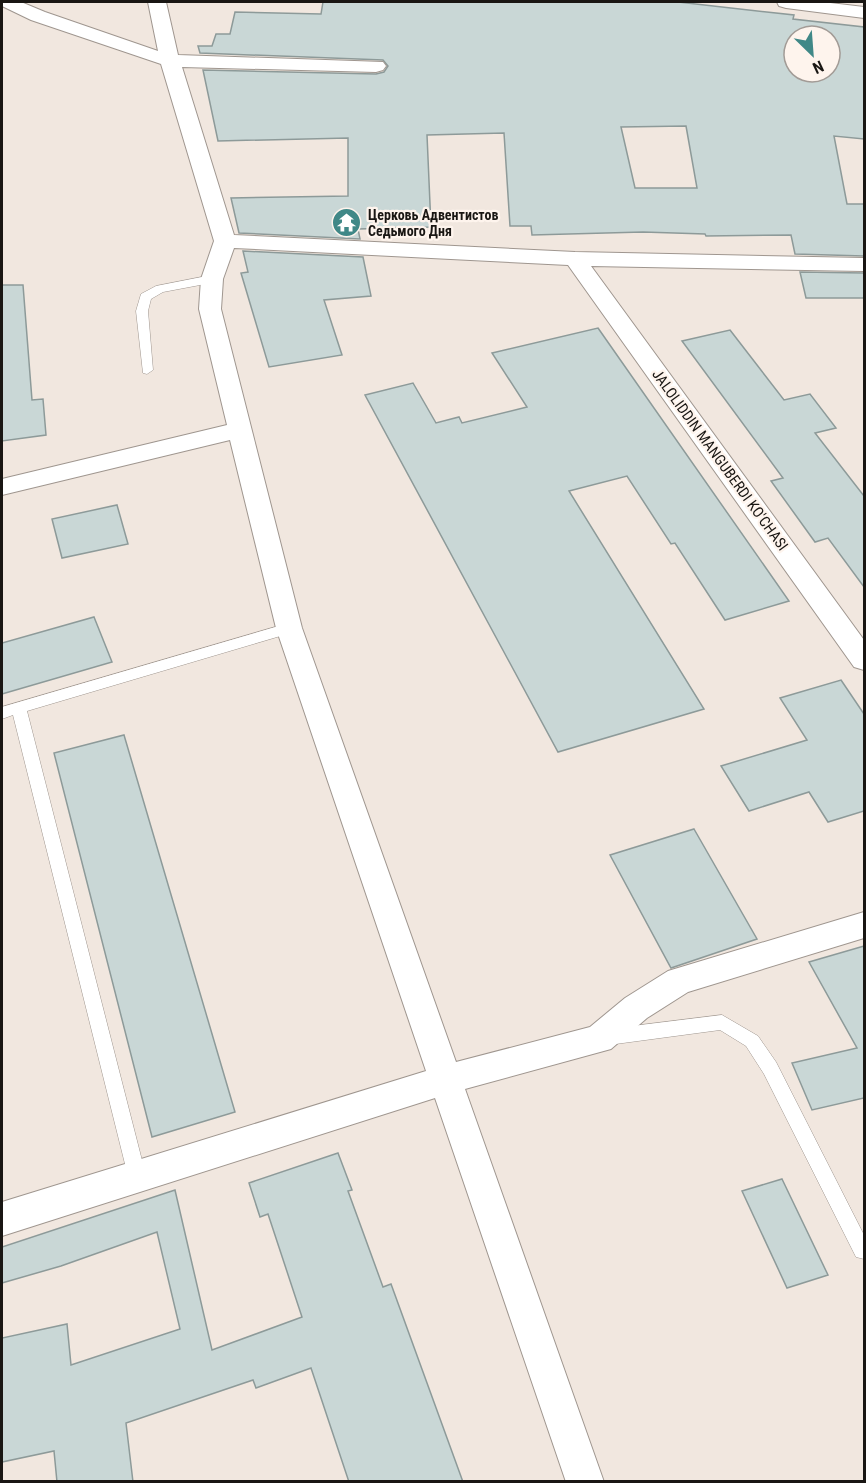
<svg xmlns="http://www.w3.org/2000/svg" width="866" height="1483" viewBox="0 0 866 1483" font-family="'Roboto Condensed',sans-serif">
<rect width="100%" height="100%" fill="#f1e7df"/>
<g fill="#c9d7d6" stroke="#8d9a99" stroke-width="1.5" fill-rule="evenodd">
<path d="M323,2h355l116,13 -1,4 71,8v112l-30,-3 13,68h17v52l-69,-2 -4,-19 -85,1 -1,-2 -62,-2 -111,3 -1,-9h-21l-6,-93 -77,2 4,92 -73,2 2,10 -121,-6 -8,-35 117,-2v-58l-130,3 -15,-71 173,4 8,-2 4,-6 -5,-6 -183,-7 -2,-7h14l4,-12h14l5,-22 86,2zM794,36h36v36h-36zM686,126l11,62h-62l-14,-61z"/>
<polygon points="243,251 363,257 371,296 324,300 342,355 269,367 241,273 248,272"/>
<polygon points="800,272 864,273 864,298 806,298"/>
<polygon points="2,285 23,285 32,400 43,399 46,435 2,441"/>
<polygon points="598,328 789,601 725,620 675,543 671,544 627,476 569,491 704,709 558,752 365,395 413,383 436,423 459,417 462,423 527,407 492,353"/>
<polygon points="730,330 784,400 810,394 836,428 815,433 864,496 864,587 828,538 815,542 771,481 783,478 682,341"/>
<polygon points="117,505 128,544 62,558 52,519"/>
<polygon points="94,617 112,662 2,694 2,643"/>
<polygon points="841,680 864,714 864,811 828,822 809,792 749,811 721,766 807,740 780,698"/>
<polygon points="124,735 235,1112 152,1137 54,753"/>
<polygon points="694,829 757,939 671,968 610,855"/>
<polygon points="864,946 864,1098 812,1110 792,1063 857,1048 809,962"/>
<polygon points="338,1153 352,1190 348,1191 383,1287 391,1284 463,1482 349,1482 311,1368 256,1388 253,1380 126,1423 133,1482 57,1482 54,1451 2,1462 2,1338 67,1324 71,1365 180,1329 157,1232 61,1266 2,1283 2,1247 175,1190 212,1350 302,1317 268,1214 260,1217 249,1183"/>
<polygon points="782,1179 828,1275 787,1288 742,1191"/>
</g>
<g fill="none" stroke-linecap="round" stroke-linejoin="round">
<defs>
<g id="lane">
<polygon points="212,275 216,276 216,282 163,292 151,299 148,311 153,370 147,374 143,373 136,311 141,294 156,286"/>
<polygon points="289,623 296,628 294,632 27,711 146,1176 143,1182 137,1185 131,1182 128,1176 13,715 2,719 2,707"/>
<polygon points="722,1015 758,1036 776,1062 864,1235 864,1259 856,1257 764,1074 746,1046 720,1030 608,1045 602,1042 599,1037 602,1032 608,1029"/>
</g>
<g id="street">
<polygon points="2,2 21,2 45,12 158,51 148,2 166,2 178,55 383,62 386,66 383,70 376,72 182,67 234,235 575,252 864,258 864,271 591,266 864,640 864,670 854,667 568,265 234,248 223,279 221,309 302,628 456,1062 590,1027 625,998 668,971 864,912 864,938 688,992 647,1018 611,1049 465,1089 604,1482 566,1482 435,1098 2,1236 2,1202 426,1071 276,628 230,440 2,495 2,479 227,425 199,309 201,279 214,241 161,64 31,20 2,6"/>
<polygon points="777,2 822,2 864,7 864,18 786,8 779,6"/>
</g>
</defs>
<use href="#lane" stroke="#9f968f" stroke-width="1"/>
<use href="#street" stroke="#9f968f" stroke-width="2"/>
<use href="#lane" fill="#fff" fill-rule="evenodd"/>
<use href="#street" fill="#fff" fill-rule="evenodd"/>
</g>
<defs>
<symbol id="temple-disc" viewBox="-11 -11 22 22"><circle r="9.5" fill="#408887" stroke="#fef4ed"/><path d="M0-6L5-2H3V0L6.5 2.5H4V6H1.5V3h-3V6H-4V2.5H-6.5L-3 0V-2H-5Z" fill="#fff"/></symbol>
</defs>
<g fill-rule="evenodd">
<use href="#temple-disc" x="330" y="206" width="33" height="33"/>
</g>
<g text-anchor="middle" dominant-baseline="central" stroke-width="4.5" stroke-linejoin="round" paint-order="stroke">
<g font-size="14" font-weight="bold" fill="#191613" stroke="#fef4ed" text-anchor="start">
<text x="368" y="215">Церковь Адвентистов<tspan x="368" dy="16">Седьмого Дня</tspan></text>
</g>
<g font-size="15" fill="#191613" stroke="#fef4ed">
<text transform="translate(720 460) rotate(54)">JALOLIDDIN MANGUBERDI KO'CHASI</text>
</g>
</g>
<rect width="866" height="1483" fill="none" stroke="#191613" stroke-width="6"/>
<g transform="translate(812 54) rotate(155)"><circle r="28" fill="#fef4ed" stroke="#a29b96" stroke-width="1.5"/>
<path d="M0-4.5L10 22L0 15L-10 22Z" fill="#408887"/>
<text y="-9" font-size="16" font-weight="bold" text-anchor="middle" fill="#191613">N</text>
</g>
</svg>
